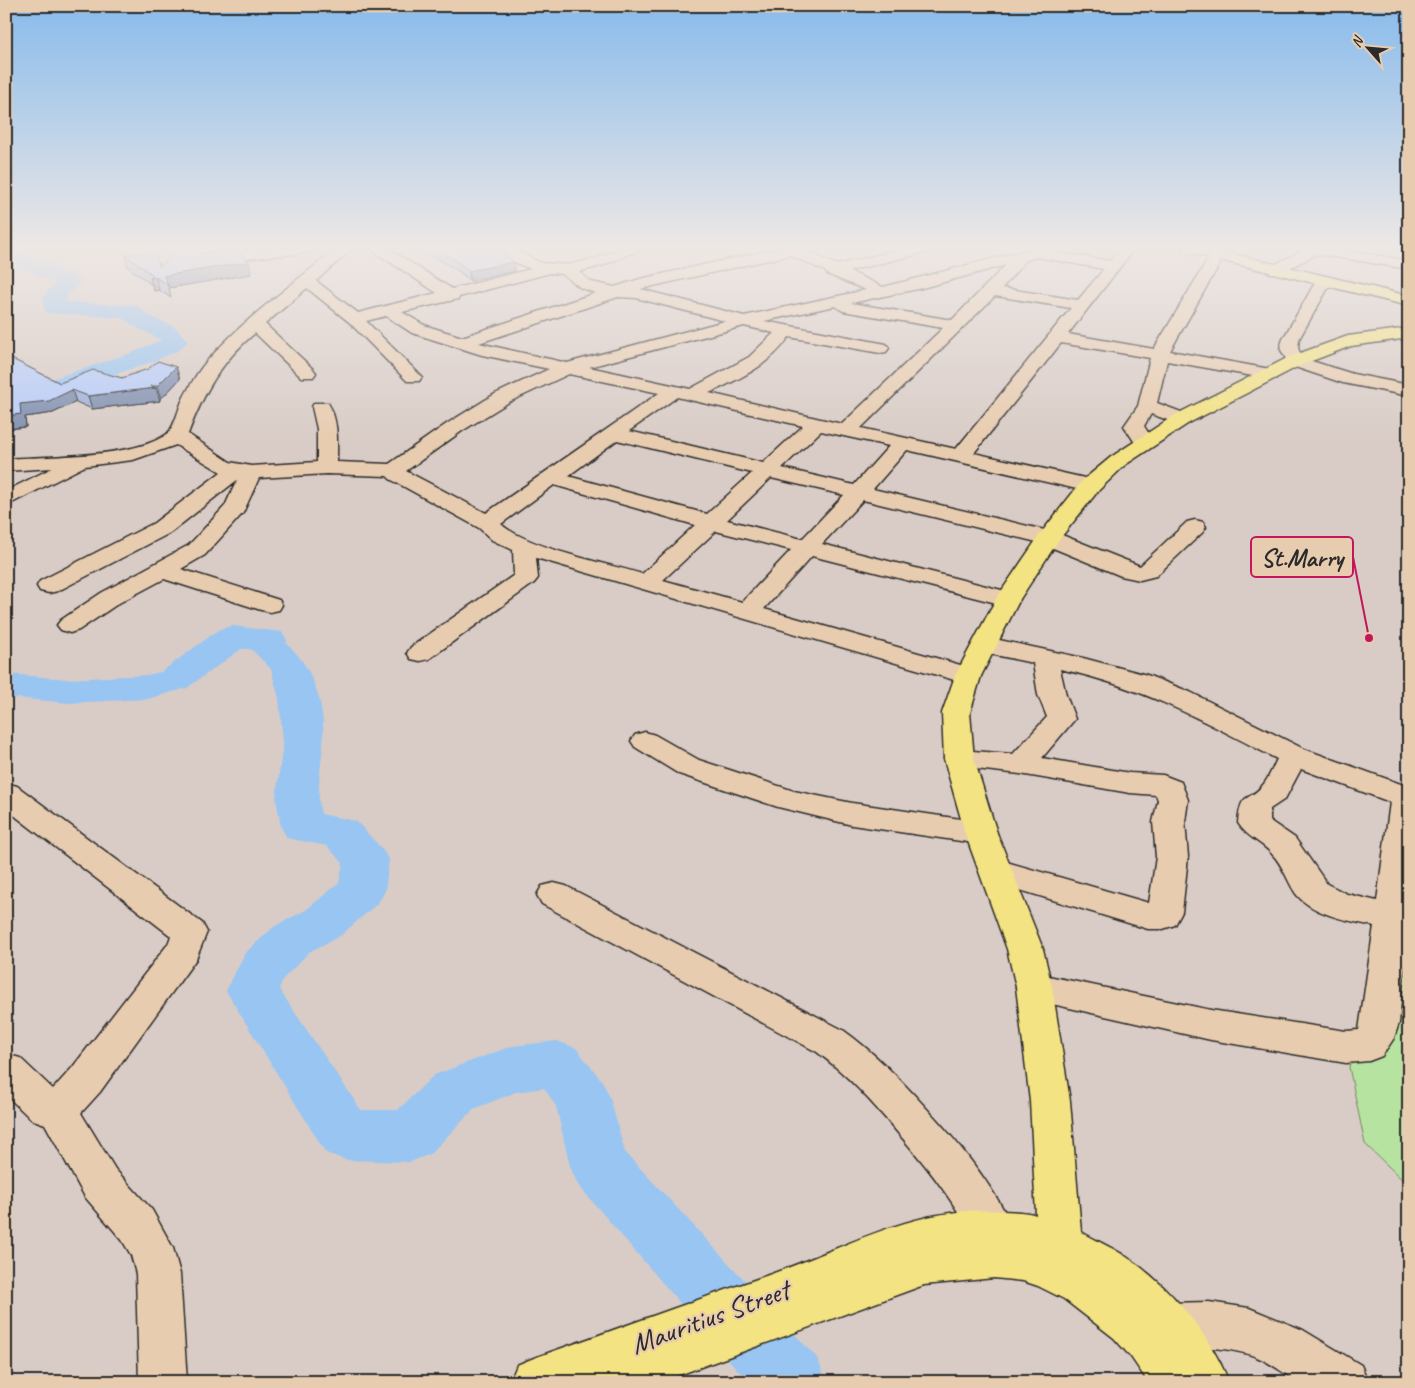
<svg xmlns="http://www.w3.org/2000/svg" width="1415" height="1388" viewBox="0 0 1415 1388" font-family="Caveat,sans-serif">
<rect width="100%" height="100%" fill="#d9ccc6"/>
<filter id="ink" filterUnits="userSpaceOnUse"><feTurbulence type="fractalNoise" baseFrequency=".02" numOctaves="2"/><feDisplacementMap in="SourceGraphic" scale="10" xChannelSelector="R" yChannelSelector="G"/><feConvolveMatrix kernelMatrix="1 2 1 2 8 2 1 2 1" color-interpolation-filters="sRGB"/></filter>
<g filter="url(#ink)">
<polygon fill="#b7e3a1" stroke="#718766" points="1409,818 1409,1186 1365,1144 1349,1067"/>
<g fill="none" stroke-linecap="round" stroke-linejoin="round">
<g fill="#98c5f2" fill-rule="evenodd">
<polygon points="6,249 23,252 77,277 80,282 66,297 66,302 137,306 148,315 176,328 188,341 177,351 152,362 6,411 6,394 134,352 161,340 132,325 123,318 47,313 44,308 44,296 55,283 6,261"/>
<path d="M233,626l49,6 5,8 -1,3c28,24 40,64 37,102 -2,23 -7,45 -2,69l35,7 26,28 7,11 -4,31 -7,12 -38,33 -31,16 -26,27 -4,10 82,121h37l36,-35 78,-29 45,-5 19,7 26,33 8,17 15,54 192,206 10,24h-79l-170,-197 -8,-19 -14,-60 -12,-18 -28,4 -42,17 -44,45 -20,8 -64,-2 -20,-7 -100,-162 19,-38 30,-27 31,-16 33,-27 4,-20 -16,-17 -40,-8 -6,-11 -5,-29 7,-56 -4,-44 -8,-29 -20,-20h-10l-54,39 -40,11 -79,4 -62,-6v-23l62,5 79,-4 14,-3 59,-43z"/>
</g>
<defs>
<g id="minor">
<polygon points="232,248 246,248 246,250 321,248 314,252 243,259 233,256"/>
<path d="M337,248h16l-37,33 42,32 79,-20 -68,-45h18l65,41 79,-20 -17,-7 -21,-14h18l30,15 27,2 26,-6 28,-11h21l-39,17 -25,7 12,10 24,5 25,-8 140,-31h28l-3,3 32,14 70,-17h26l-2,3 -82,20 34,16 152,-39h25l-5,4 55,9 10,-13h15l-67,86 86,15 56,-93 7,-4 7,4 -54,95 100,18 6,1 3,4 -3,4 -6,1 -103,-18 -10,42 32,12 3,4 -3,4 -7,2 -31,-11 -7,12 10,16 -3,4 -7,2 -7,-2 -13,-20 14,-20 12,-48 -89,-15 -87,110 124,28 3,5 -3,5 -8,1 -183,-42 -34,39 184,44 83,33 47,-44 8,-2 8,2 3,5 -3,5 -47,44 -16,4 -19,-4 -80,-33 -178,-43 -41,44 195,50 3,5 -3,5 -9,2 -196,-50 -48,53 214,61 3,6 -3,6 -10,2 -432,-126 2,20 -4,5 -105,76 -9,2 -9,-2 -4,-6 4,-6 103,-72 -1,-25 -21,-10 -13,-12 -89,-49 -3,-3 -60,-2 -68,4 -16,35 -38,42 -24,14 98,31 3,5 -3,5 -9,2 -9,-2 -97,-31 -45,24 -40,27 -9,3 -9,-3 -4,-5 4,-5 40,-27 88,-48 36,-39 12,-26 -67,53 -112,58 -9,2 -9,-2 -3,-5 3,-5 114,-58 67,-51 -45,-27 -43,15 -48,6 -79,40v-15l46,-23 -46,3v-12c41,-3 129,-1 161,-25 8,-7 11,-25 16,-35 6,-12 15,-28 24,-38 38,-43 86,-77 130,-113zM790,255l35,16 2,3 39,16 -122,26 -104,-27zM1036,257h1l67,12 -26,31 -76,-12 24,-28zM1006,265l-54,55 -101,-17 71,-15zM550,273l12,1 19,14 15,5 -134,44 -38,-12 -22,-13 56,-13 1,-2zM307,288l42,34 58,59h12l3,-4 -56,-56 20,-5 26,17 70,22 67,14 -54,25 -47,29 -59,41 -52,-2c0,-19 2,-42 -9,-59h-14l-2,4 5,22v33l-66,4 -21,-4 -42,-28c15,-40 33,-73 67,-101l46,44h12l3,-4 -3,-4 -48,-45zM995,296l76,12 -115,141 -95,-21zM618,297l18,1 89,23 -158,42 -88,-20zM835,306l8,5 100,17 -101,96 -133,-31c30,-14 61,-28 80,-56l91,16 6,-1 3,-4 -3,-4 -122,-23zM744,326l30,7 -25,24 -59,32 -101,-22zM569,374l90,19 -173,120 -80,-42 56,-40 47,-29zM677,397l126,29 -40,37 -134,-32zM821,431l68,15 -35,39 -72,-17zM617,440l135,33 -45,41 -139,-38zM771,478l73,17 -42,44 -75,-19zM554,485l141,40 -53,49c-37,-11 -114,-26 -141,-50zM716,531l75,19 -49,52 -79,-22z"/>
<polygon points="1297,248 1333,248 1409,261 1409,269 1317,254 1280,273 1270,273 1268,270 1270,267 1301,251"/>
<polygon points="1324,276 1332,281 1299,339 1298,348 1302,358 1353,374 1409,385 1409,396 1343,383 1289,365 1280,348 1283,339 1316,281"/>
<path d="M985,637l98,21 64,17 43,17 114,57 105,38v135l-10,101 -5,15 -12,18 -13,5 -23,2 -135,-23 -190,-43 -5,-10 5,-10 13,-4 177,37 135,21 13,-1 15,-104c-25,-5 -61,-11 -78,-32 -9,-13 -13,-29 -24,-40 -11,-13 -25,-16 -34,-31 3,-33 9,-19 25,-38 6,-7 10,-18 14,-26 -73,-38 -134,-72 -217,-90l6,26 9,24 -33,39 88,15 33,2 18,7 7,18 -3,22 3,35 -6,55 -7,13 -12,4h-15l-164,-50 -4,-8 4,-8 12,-4 153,44 7,-46 -3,-35 5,-22 -2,-5 -26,-2 -110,-19 -71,-8 -5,-7 5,-7 10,-2 54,4 34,-37 -9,-22 -5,-32 -57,-12 -4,-6 4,-6zM1301,769l89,33 -13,99 -30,-7 -20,-10 -32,-46 -25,-17v-12l15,-10z"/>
<polygon points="645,732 655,735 699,760 794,791 852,803 981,822 992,825 997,833 992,841 981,844 852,825 778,807 679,774 635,747 631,741 635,735"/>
<polygon points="6,783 17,786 202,923 207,932 196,959 100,1092 81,1113 115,1169 152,1210 173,1248 180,1274 187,1382 139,1382 136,1274 131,1255 122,1240 85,1197 45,1124 31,1119 6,1095 6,1054 20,1058 53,1089 72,1068 168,944 171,936 6,809"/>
<path d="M554,883l12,3 277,144c32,23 58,50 84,79 38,41 71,83 94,135l-6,15 -16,6 -16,-6c-21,-48 -51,-87 -85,-126 -25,-30 -50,-58 -81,-81l-275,-148 -5,-9 5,-9z"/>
<path d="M1209,1302l40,6 54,22 58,35 7,17c-14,0 -59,3 -69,-1 -14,-6 -26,-17 -40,-23 -22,-10 -75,-15 -98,-6l-16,-7 -7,-16 7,-16 23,-10z"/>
</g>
<g id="major">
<polygon points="1181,248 1208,248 1409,296 1409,306 1183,251"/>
<path d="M1409,328v10l-58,8 -50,19 -112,58 -64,42 -27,26 -40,50 -38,58 -39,77 -11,37 4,46 23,74 46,116 9,38 18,114 11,131c14,8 30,15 44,24 44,29 84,77 104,126h-81l-17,-25 -17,-19 -50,-39 -26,-13 -15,-5 -29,-3 -70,7 -264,97h-150l7,-17 17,-7c80,-28 160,-57 240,-85 75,-27 146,-69 229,-62 11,1 23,0 33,4l-6,-114 -14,-114 -9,-38 -42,-116 -21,-74 -2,-46 13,-37 41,-77 45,-66 41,-52 29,-24 64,-42 114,-58 59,-21z"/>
</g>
</defs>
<use href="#minor" stroke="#2b2b2b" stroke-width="3"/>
<use href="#major" stroke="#2b2b2b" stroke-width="3"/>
<use href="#minor" fill="#e8ccaf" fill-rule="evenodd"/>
<use href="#major" fill="#f4e382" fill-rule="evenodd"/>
</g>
<g fill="#9dafd8" stroke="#2b2b2b">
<polygon points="417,248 495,248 515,271 470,281 456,269"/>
<polygon points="201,254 251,274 169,288 171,298 159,290 154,291 152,285 128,267 125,255 160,267"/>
<polygon points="6,356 60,383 122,378 176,367 180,379 161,399 159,399 160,401 92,409 76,402 53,413 25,417 26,427 6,429"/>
</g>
<g fill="#7f8fb0" stroke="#2b2b2b">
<polygon points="249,262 251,274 169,288 164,276"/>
<polygon points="514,262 515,271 470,281 469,271"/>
<polygon points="156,277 159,290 154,291 150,278"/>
<polygon points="176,367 180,379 161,399 157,386"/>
<polygon points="156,388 160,401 92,409 88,396"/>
<polygon points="72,390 76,402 53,413 25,417 26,427 6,429 6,416 20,404"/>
</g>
<g fill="#b6ccfb" stroke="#2b2b2b">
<polygon points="182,248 199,248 201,254 235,249 249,262 164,276 168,286 156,277 150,278 153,275 125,255 154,252 160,267 176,249"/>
<polygon points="434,248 495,248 514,262 469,271 455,260"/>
<polygon points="6,356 60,383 93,370 122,378 148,369 158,361 176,367 157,386 150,386 156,388 88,396 72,390 49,401 20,404 21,414 6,416"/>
</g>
</g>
<linearGradient id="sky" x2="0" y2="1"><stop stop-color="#88bbec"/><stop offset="0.56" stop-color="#eee8e5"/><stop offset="1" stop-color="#eee8e5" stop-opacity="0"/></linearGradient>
<rect width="1415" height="443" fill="url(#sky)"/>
<g text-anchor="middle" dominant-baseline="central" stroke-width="4.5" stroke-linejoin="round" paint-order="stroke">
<g font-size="29" fill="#2b2b2b" stroke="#e8ccaf">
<text transform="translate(710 1317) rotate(-20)">Mauritius Street</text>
</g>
</g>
<path fill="none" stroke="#c2185b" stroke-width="2" d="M1369 638L1353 557"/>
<circle fill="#c2185b" stroke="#e8ccaf" stroke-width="2" cx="1369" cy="638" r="5"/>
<rect fill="#e8ccaf" stroke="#c2185b" stroke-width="2" x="1251" y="537" width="102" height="40" rx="5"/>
<g font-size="25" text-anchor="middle" font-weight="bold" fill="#2b2b2b">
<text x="1302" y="566">St.Marry</text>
</g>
<rect width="1415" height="1388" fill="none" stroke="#e8ccaf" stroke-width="25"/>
<rect x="12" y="12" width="1390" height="1363" fill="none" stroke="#2b2b2b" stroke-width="2" filter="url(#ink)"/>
<g transform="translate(1368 48) rotate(297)" stroke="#e8ccaf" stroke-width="4" paint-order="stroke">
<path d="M0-4L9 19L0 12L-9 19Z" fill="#2b2b2b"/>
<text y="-8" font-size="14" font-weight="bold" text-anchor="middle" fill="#2b2b2b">N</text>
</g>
</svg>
